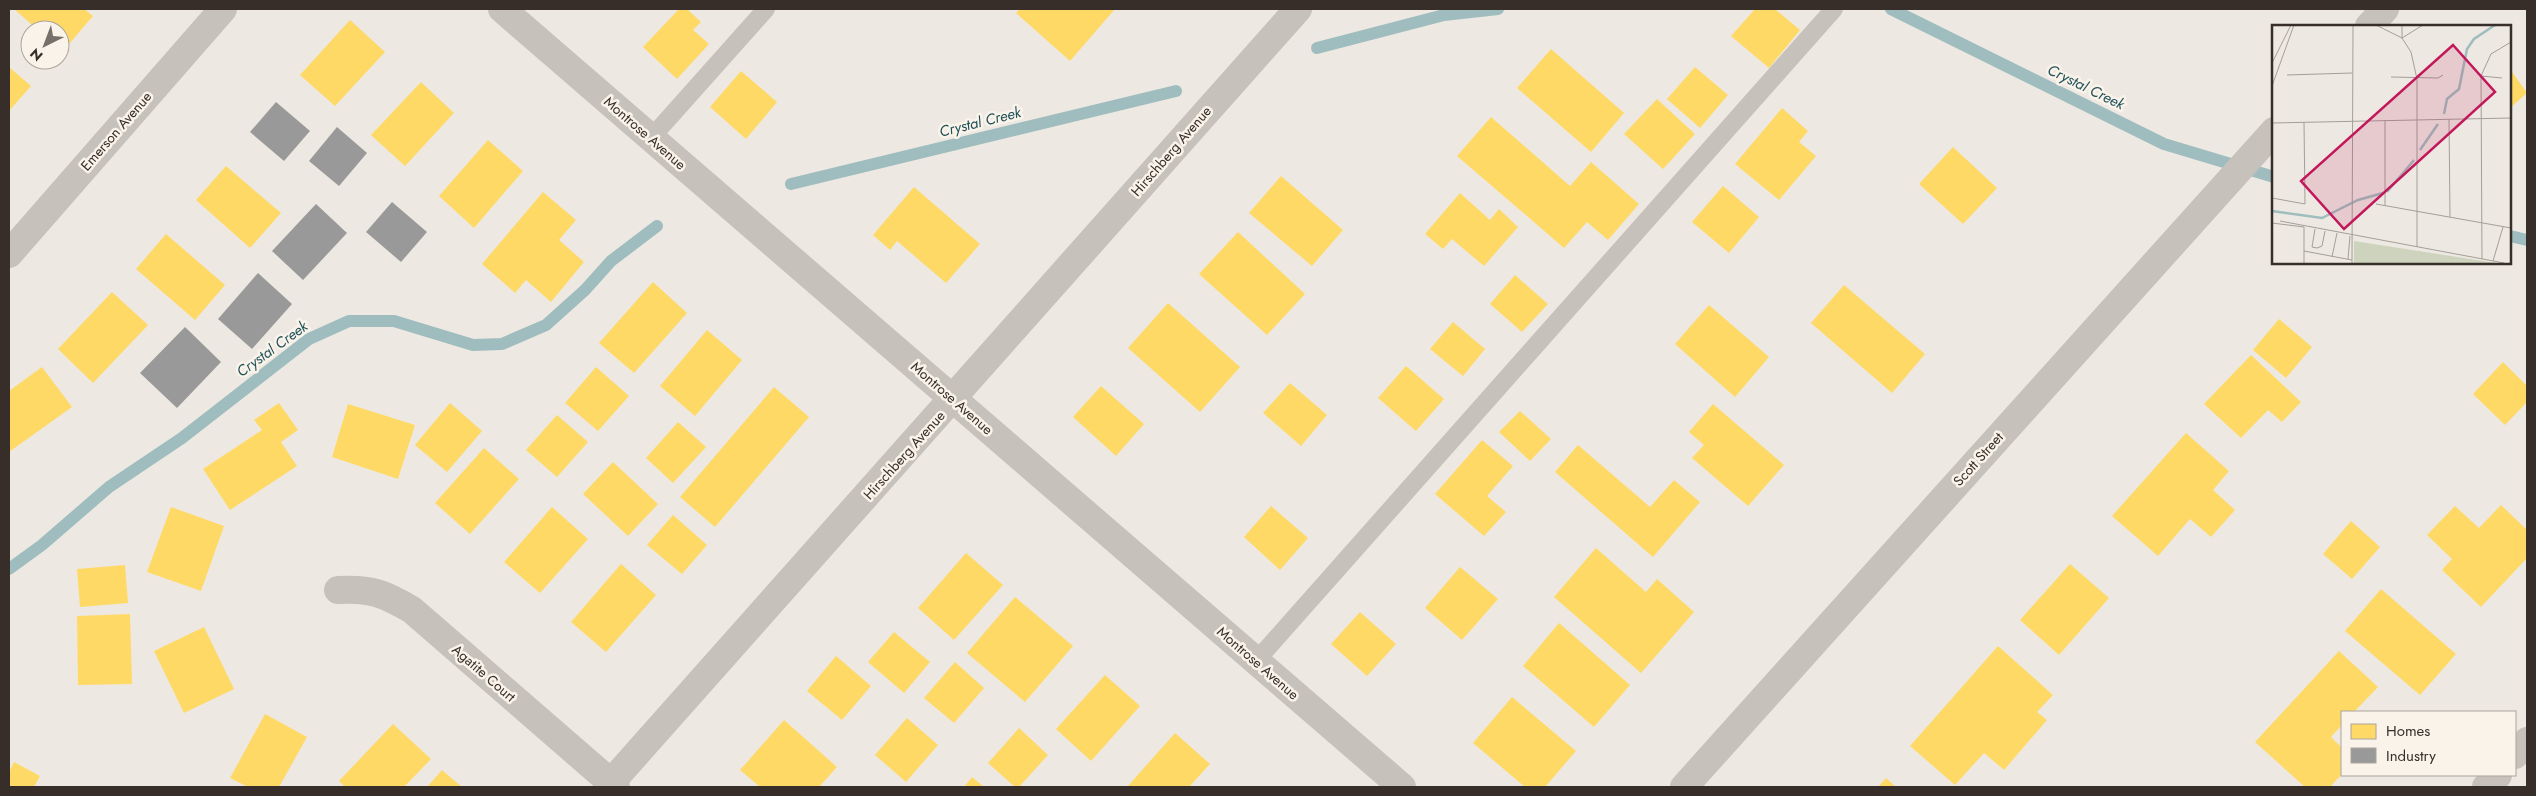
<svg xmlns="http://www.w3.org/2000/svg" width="2536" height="796" viewBox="0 0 2536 796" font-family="Jost,sans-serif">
<rect width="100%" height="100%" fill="#ede9e2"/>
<g fill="#ffd966">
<polygon points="14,9 84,9 93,16 63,51 60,48 60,30 38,30"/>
<polygon points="679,9 687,9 701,22 693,30 709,44 677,79 643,47"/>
<polygon points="1020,9 1115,9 1070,61 1016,13"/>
<polygon points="1755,9 1775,9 1800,30 1769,68 1731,36"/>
<polygon points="350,20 385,52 335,106 300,75"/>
<polygon points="1551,49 1624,113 1591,152 1517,88"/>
<polygon points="9,67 31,86 9,111"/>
<polygon points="1695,67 1728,95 1700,128 1667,99"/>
<polygon points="2510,69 2527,93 2510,108"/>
<polygon points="741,71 777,102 746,139 710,107"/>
<polygon points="421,82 454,113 405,166 371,135"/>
<polygon points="1657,99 1695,134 1663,169 1624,134"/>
<polygon points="1782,108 1808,131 1799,142 1816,156 1779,200 1735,164"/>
<polygon points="1491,117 1570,186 1591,162 1639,204 1608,240 1587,222 1564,248 1457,156"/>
<polygon points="488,140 523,171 474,228 439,196"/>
<polygon points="1953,147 1997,188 1963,224 1919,184"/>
<polygon points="226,166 281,213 250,248 196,200"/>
<polygon points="1281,176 1343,230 1312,266 1249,213"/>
<polygon points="1723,186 1759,217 1729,253 1692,222"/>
<polygon points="914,187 980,244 946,283 897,241 890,250 873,235"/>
<polygon points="543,192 576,220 559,240 584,262 551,302 526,280 515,293 482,264"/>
<polygon points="1460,193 1490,220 1499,209 1518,227 1484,266 1452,239 1443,249 1425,234"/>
<polygon points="1238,232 1305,294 1267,335 1199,274"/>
<polygon points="166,234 225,285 195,320 136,269"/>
<polygon points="1515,275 1548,304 1522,332 1490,304"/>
<polygon points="653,282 687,313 634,373 599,343"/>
<polygon points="1844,285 1925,354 1892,393 1811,323"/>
<polygon points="112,292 148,325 93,383 58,349"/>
<polygon points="1168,303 1240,367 1200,412 1128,348"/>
<polygon points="1709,305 1769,357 1735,397 1675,344"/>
<polygon points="2279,319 2312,347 2286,378 2253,350"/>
<polygon points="1453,322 1485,349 1463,376 1430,349"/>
<polygon points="707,330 742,360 695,416 660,386"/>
<polygon points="2251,355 2301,402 2282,422 2268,410 2241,438 2204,404"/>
<polygon points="2503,362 2527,386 2527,402 2505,425 2473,394"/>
<polygon points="1406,366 1444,399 1416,431 1378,398"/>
<polygon points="42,367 72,407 9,452 9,391"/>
<polygon points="596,367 629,396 598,431 565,403"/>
<polygon points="1290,383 1327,415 1301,446 1263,413"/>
<polygon points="1101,386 1144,424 1116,456 1073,417"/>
<polygon points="774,387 809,417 715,527 680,497"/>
<polygon points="279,403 298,430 281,442 297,466 230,510 203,469 262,430 254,420"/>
<polygon points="450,403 482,431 447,472 415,445"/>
<polygon points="348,404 415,425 398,479 332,457"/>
<polygon points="1713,404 1784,465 1748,506 1692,458 1704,445 1689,432"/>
<polygon points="1520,411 1551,439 1530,461 1499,432"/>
<polygon points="557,415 588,442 557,477 526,450"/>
<polygon points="678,422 706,447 673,483 646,458"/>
<polygon points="2186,433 2229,471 2213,490 2235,510 2211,537 2190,519 2158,556 2112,516"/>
<polygon points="1482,440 1513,466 1487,496 1506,512 1484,536 1435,494"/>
<polygon points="1578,445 1650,507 1674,480 1700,502 1653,557 1555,472"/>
<polygon points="484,448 519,479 470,534 435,503"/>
<polygon points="613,462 658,504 628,536 583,494"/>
<polygon points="2501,505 2527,530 2527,558 2481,607 2442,570 2452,559 2427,535 2455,506 2479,528"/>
<polygon points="1271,506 1308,538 1280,570 1244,537"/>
<polygon points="171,507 224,526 201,591 147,572"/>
<polygon points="552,507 588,539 540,593 504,562"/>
<polygon points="673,515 707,545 682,574 647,545"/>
<polygon points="2351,521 2380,547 2352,579 2323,554"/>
<polygon points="1596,548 1646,592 1657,579 1694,612 1641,673 1554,597"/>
<polygon points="966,553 1003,585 954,640 918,608"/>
<polygon points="621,564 656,595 606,652 571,622"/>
<polygon points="2070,564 2109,598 2059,655 2020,620"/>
<polygon points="125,565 128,603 80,607 77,569"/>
<polygon points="1460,567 1498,599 1462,640 1425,608"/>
<polygon points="2381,589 2456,654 2420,695 2345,631"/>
<polygon points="1015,597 1073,646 1025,702 967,653"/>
<polygon points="1360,612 1396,644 1367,676 1331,644"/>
<polygon points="130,614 132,684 78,685 77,616"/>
<polygon points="1559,623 1630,685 1594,727 1523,666"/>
<polygon points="204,627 234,689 184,713 154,651"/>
<polygon points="894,632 930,662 904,693 868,662"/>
<polygon points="1998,646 2053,695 2037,712 2047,720 2004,770 1984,753 1955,785 1910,746"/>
<polygon points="2339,651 2378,687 2354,712 2342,712 2342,725 2331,737 2342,748 2342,774 2330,787 2305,787 2255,742"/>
<polygon points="836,656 871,686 842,720 807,691"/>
<polygon points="955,662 984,688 954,723 924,698"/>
<polygon points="1105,675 1140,706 1091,761 1056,729"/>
<polygon points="1512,697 1576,751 1545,787 1525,787 1473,743"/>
<polygon points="265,714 307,737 279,787 248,787 230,778"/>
<polygon points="907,718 938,745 906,782 875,755"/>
<polygon points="784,720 837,767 819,787 760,787 740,770"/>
<polygon points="393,724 431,759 404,787 345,787 339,781"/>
<polygon points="1019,728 1048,755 1019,787 1015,787 988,763"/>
<polygon points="1175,733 1210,764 1189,787 1127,787"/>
<polygon points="14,762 40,776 34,787 9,787 9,772"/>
<polygon points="442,770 462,787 427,787"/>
<polygon points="972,777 984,787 964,787"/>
<polygon points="1886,778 1896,787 1878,787"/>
</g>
<g fill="#999">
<polygon points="276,102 310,131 284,161 250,132"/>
<polygon points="337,127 367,153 339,186 309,161"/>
<polygon points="392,202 427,232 401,262 366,232"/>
<polygon points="316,204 347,233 303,280 272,251"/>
<polygon points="258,273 292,304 252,349 218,319"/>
<polygon points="185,327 221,362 177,408 140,373"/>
</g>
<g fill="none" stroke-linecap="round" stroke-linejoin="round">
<g stroke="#9fbdbe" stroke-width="12">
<polyline points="1891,9 2164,144 2274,177"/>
<polyline points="1317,48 1444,15 1498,9"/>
<polyline points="791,184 1176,91"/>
<polyline points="2510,236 2527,240"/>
<polyline points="9,569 42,545 109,487 182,438 309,339 349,321 394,321 473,345 502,344 546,325 585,290 611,261 657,226"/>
</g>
<g stroke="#c6c1bb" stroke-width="18">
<polyline points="651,138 766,9"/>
<polyline points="1256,661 1834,9"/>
</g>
<g stroke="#c6c1bb" stroke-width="28">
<polyline points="502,9 1402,787"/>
<polyline points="2369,26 2385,9"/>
<polyline points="9,254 223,9"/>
<path d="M338,590c33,-2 47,4 74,20l204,177"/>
<polyline points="2515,755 2527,741"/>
<polyline points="607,787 1298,9"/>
<polyline points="1684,787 2274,131"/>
<polyline points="2486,787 2498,775"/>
</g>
</g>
<g text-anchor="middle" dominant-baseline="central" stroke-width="5" stroke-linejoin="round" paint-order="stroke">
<g font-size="14" fill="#372e29" stroke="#faf3ea">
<text transform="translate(116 131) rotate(-49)">Emerson Avenue</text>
<text transform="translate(645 133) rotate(41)">Montrose Avenue</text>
<text transform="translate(1171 151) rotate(-49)">Hirschberg Avenue</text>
<text transform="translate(952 398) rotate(41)">Montrose Avenue</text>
<text transform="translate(904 455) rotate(-48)">Hirschberg Avenue</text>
<text transform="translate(1978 459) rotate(-48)">Scott Street</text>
<text transform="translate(1258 663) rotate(41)">Montrose Avenue</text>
<text transform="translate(484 673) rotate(41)">Agatite Court</text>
</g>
<g font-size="15" font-style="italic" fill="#1f5159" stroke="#faf3ea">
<text transform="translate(2086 87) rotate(26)">Crystal Creek</text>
<text transform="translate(980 122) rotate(-14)">Crystal Creek</text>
<text transform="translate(272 349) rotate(-36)">Crystal Creek</text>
</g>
</g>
<g transform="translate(2272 25)">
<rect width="239" height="239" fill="#ede9e2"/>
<path d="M82,216l142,22h-142z" fill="#cdd3bc"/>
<path fill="none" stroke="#9fbdbe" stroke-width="2.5" d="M172,89l3,-15 12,-10 8,-40 7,-10 21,-14M148,125l18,-26M115,167l27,-32M0,186l50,7 36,-18 25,-7"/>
<path fill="none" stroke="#a49e98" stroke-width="1" d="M104,0l26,13 21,-13M130,0v13l9,14 6,27v168M0,38l19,-38M15,50l65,-2M209,51l21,2M119,52l47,1 5,-3M0,61l22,-61M177,94l1,98M0,98l239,-5M0,173l33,6 -1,-82M104,179l135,24M113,181v-86M8,196l224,42M0,198l32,4M32,202v36M43,204l-3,18 5,1 5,-2 3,-15M32,226l48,9M60,232l5,-24M76,234l2,-23M210,234l-1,-183 10,-22 20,-12M221,236l10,-34M80,238l1,-238"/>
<path fill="#c2185b" fill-opacity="0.15" stroke="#c2185b" stroke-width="2.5" d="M181,20l42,47 -151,137 -43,-48z"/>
<rect width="239" height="239" fill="none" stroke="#372e29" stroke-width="2.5"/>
</g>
<rect width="2536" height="796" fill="none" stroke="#372e29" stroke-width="20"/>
<rect x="2341" y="711" width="175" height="65" fill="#faf3ea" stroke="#aca49d"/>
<rect x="2351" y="724" width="25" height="15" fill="#ffd966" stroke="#aca49d"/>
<text x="2386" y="736" font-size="15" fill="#372e29">Homes</text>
<rect x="2351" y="748" width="25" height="15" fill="#999999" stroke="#aca49d"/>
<text x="2386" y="761" font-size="15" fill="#372e29">Industry</text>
<g transform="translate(45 45) rotate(222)"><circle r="24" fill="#faf3ea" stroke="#aca49d"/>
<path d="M0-4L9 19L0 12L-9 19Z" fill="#776f6a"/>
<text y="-8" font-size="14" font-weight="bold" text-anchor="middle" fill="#372e29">N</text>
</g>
</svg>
